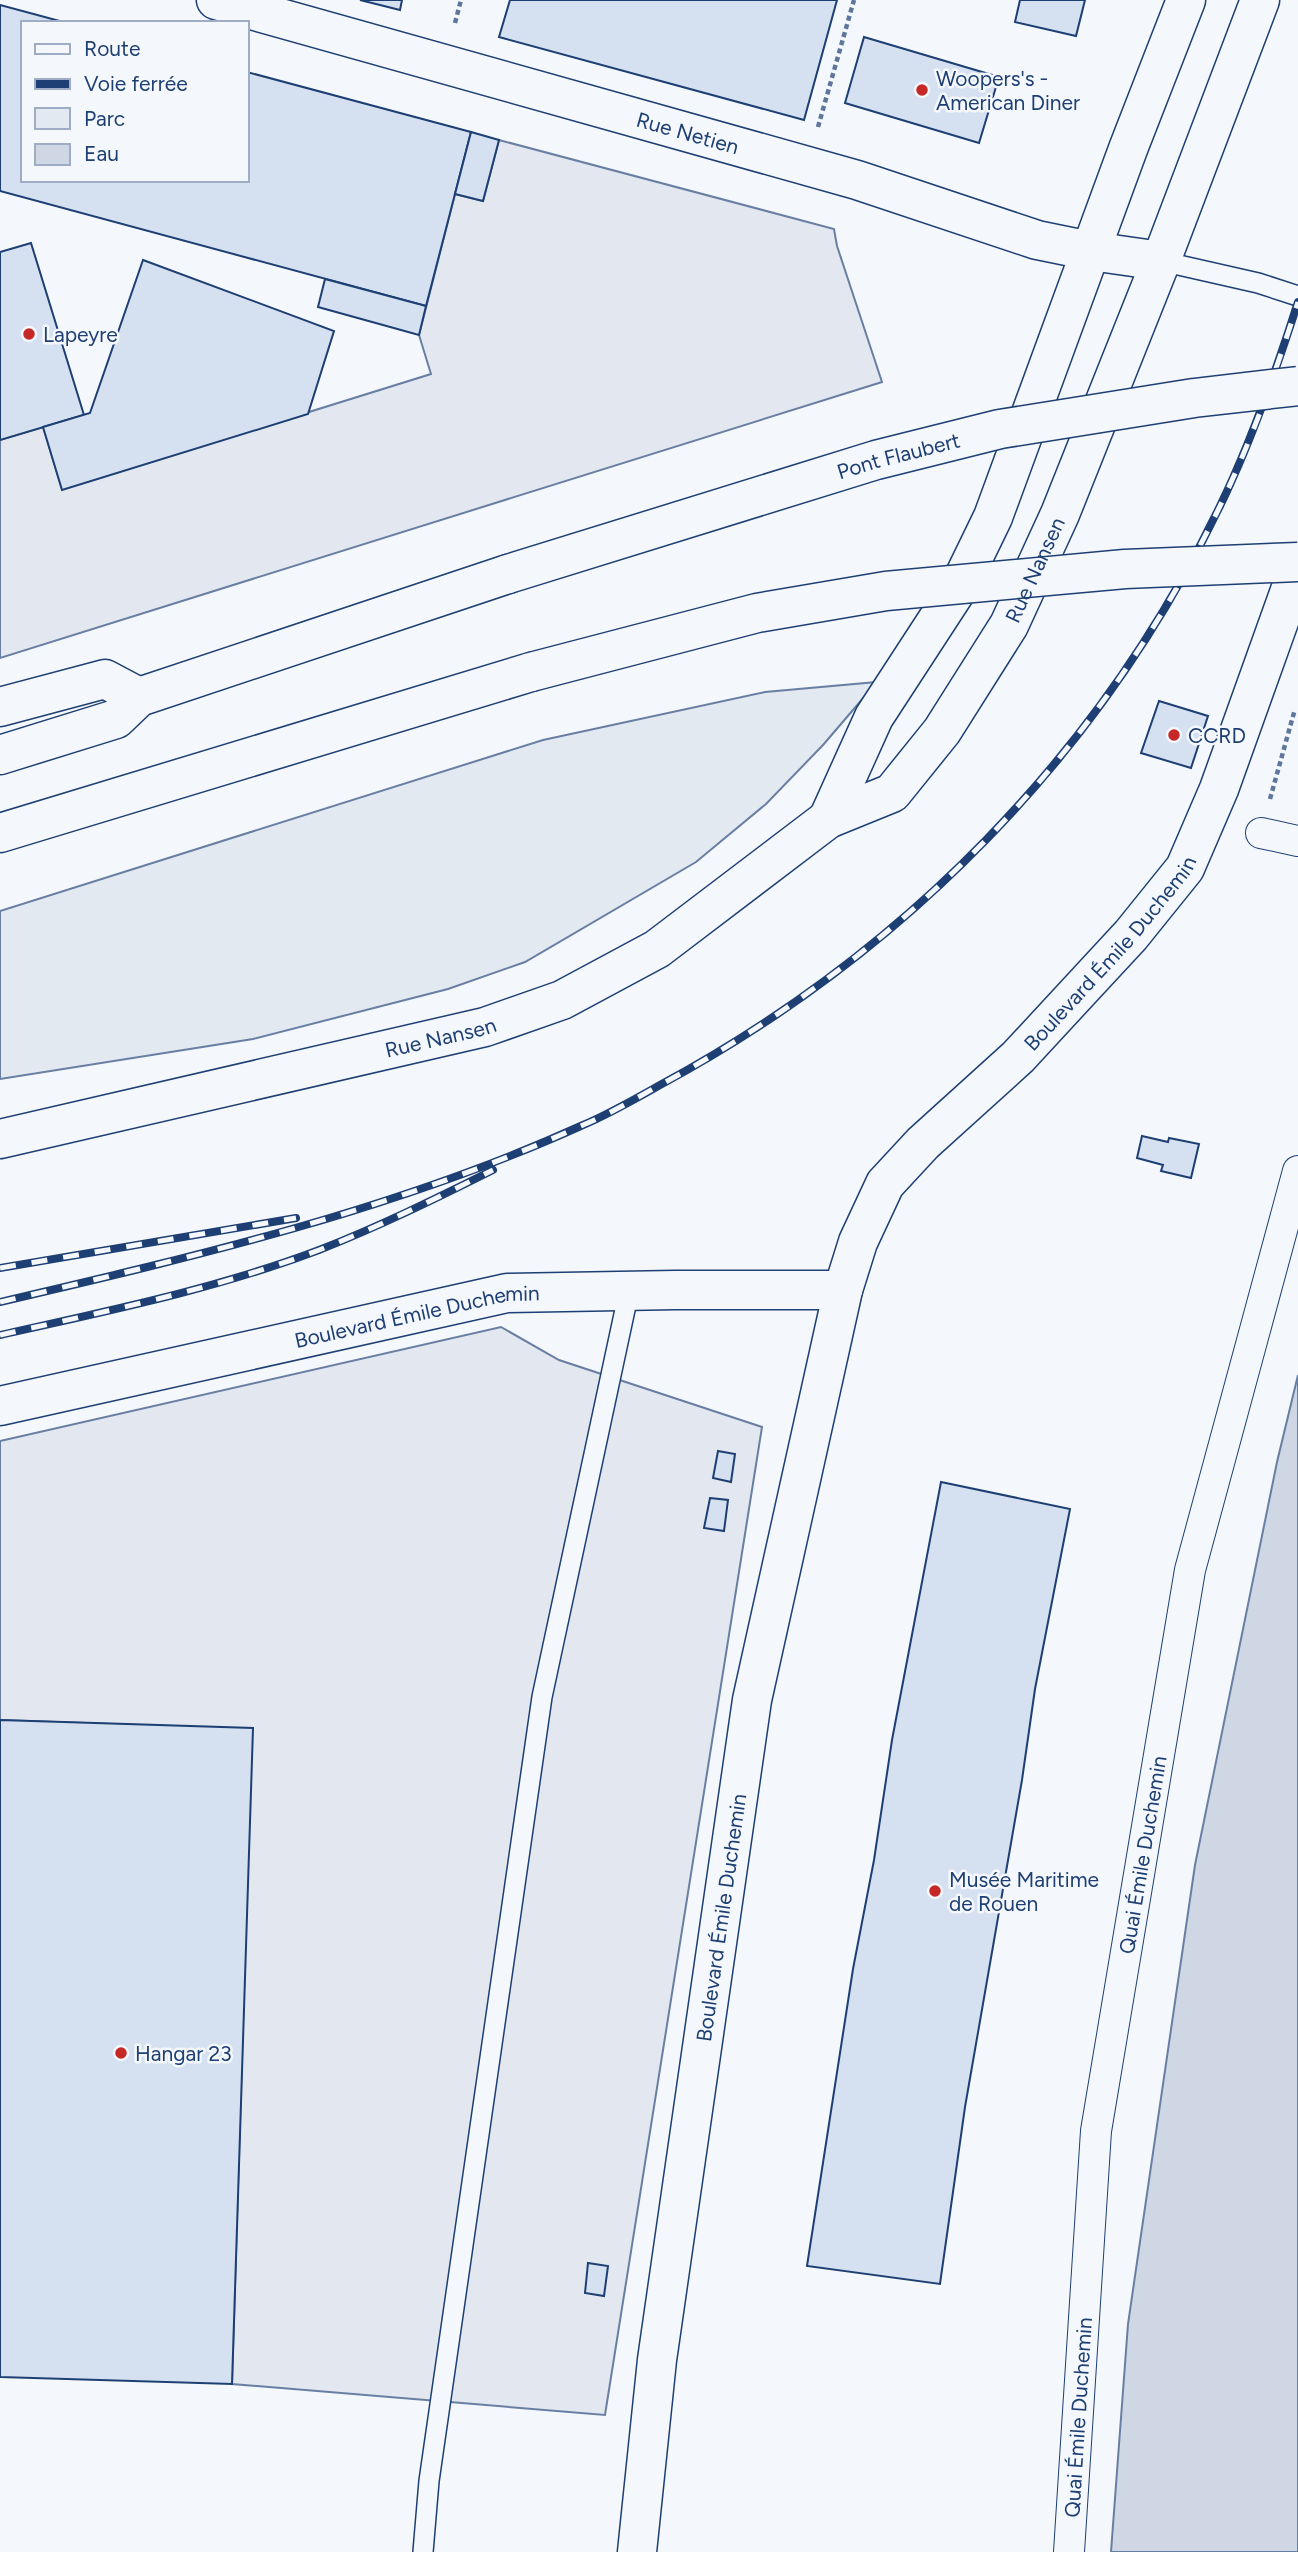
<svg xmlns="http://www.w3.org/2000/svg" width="1298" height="2552" viewBox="0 0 1298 2552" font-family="Figtree,sans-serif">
<rect width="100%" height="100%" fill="#f4f7fb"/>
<polygon fill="#e3e9f0" stroke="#687fa3" stroke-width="2" points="877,682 823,745 766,804 696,862 525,962 448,989 253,1039 0,1079 0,911 543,740 765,692"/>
<g fill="#e3e8f0" stroke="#687fa3" stroke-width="2">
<polygon points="499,140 834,229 837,246 882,382 0,658 0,440 43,427 62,489 431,374 419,335 455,194 483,201"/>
<polygon points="501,1327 559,1360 762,1427 605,2415 232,2384 252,1729 0,1720 0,1441"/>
</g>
<polygon fill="#cfd7e4" stroke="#687fa3" stroke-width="2" points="1298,1375 1298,2552 1111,2552 1128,2324 1195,1865 1277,1462"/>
<g fill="#d5e0f0" stroke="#1d3f73" stroke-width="2">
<polygon points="360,0 402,0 400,10"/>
<polygon points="510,0 837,0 804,120 499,37"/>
<polygon points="1020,0 1085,0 1076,36 1015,22"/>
<polygon points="0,5 67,23 23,23 23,180 247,180 247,72 471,132 426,306 0,191"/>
<polygon points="864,37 999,77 979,143 845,103"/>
<polygon points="471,132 499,140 483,201 455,194"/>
<polygon points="31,243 84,415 0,440 0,252"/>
<polygon points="143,260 334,331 308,414 62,490 43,427 90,413"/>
<polygon points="325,279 426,306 419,335 318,307"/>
<polygon points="1159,701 1208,716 1191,768 1141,753"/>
<polygon points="1142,1136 1168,1142 1169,1138 1199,1144 1191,1178 1161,1171 1163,1165 1137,1158"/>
<polygon points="718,1451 735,1454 731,1482 713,1478"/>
<polygon points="941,1482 1070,1509 1035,1689 1022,1780 965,2107 940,2284 807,2266 853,1969 874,1860 892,1740"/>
<polygon points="710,1498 728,1500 724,1531 704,1528"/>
<polygon points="0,1720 253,1728 232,2384 0,2377"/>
<polygon points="588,2263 608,2266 604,2296 585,2293"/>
</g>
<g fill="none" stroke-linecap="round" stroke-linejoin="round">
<defs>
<g id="service">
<polyline points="1161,261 1258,283 1298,296"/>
<polyline points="423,2552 429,2481 542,1697 629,1291"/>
</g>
<g id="pedestrian">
<polyline points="1261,833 1298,841"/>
<path id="s1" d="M1069,2552l27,-421 94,-561 108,-399"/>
</g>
<g id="minor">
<path id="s2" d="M216,0l641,180 180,60 54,11"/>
<path id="s3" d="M0,1406l507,-113 168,-3h168"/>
<path id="s4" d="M637,2552l20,-192 95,-660 91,-410 15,-48 27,-58 38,-41 95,-86 113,-122 54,-67 34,-79 73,-204 6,-21"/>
</g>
<polyline id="tertiary" points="1091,251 1161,261"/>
<g id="primary">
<polyline points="828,819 874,717 960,585 993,517 1128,149 1186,0"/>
<path id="s5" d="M0,1139l485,-112 77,-27 95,-51 171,-130 64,-26 50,-62 67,-106 51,-111 101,-253 99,-261"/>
</g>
<g id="trunk">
<polyline points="0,707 105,679 139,697"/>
<polyline points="0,755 116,719 139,697 508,574"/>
<polyline points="0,833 531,672"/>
</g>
</defs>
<use href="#service" stroke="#1d3f73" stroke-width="22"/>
<use href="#pedestrian" stroke="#1d3f73" stroke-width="32"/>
<use href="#minor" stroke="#1d3f73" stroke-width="41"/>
<use href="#tertiary" stroke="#1d3f73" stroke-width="41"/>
<use href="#primary" stroke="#1d3f73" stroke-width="41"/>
<use href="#trunk" stroke="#1d3f73" stroke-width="41"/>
<g stroke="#5e769c" stroke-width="4.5" stroke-dasharray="5 3.5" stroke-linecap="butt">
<polyline points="455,23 461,0"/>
<polyline points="818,127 854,0"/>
<polyline points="1270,799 1295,709"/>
</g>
<use href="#service" stroke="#f4f7fb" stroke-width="19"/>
<use href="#pedestrian" stroke="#f4f7fb" stroke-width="30"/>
<use href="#minor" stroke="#f4f7fb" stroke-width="38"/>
<use href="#tertiary" stroke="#f4f7fb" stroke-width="38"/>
<use href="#primary" stroke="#f4f7fb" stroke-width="38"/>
<use href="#trunk" stroke="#f4f7fb" stroke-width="38"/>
<defs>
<g id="rail">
<polyline points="0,1268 296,1218"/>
<path d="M0,1302c197,-46 398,-93 583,-177 26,-11 52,-26 77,-40 243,-131 440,-330 560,-579 32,-66 56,-135 78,-204"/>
<path d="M0,1335c107,-24 216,-46 319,-85 59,-23 116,-51 174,-80"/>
</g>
</defs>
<use href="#rail" stroke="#1d3f73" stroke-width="8"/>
<use href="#rail" stroke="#f4f7fb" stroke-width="5" stroke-dasharray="16" stroke-linecap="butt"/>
<defs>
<g id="trunk-bridge">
<path id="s6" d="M508,574l368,-114 124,-31 194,-31 104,-12"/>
<polyline points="531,672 757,613 886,591 1125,569 1298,562"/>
</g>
</defs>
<use href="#trunk-bridge" stroke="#1d3f73" stroke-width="41" stroke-linecap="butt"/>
<use href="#trunk-bridge" stroke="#f4f7fb" stroke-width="38"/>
</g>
<g fill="#c62828" stroke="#f4f7fb" stroke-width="2.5">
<circle cx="922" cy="90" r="7"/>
<circle cx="29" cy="334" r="7"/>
<circle cx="1174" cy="735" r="7"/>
<circle cx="935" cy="1891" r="7"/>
<circle cx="121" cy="2053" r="7"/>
</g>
<g text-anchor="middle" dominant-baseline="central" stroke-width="5" stroke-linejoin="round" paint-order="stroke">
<g font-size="21" fill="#1d3f73" stroke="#f4f7fb" text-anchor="start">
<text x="936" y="78">Woopers's -<tspan x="936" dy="24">American Diner</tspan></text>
<text x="43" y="334">Lapeyre</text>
<text x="1188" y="735">CCRD</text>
<text x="949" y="1879">Musée Maritime<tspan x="949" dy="24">de Rouen</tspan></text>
<text x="135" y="2053">Hangar 23</text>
</g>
<g font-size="21" fill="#1d3f73" stroke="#f4f7fb">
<text stroke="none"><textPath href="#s2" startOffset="490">Rue Netien</textPath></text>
<text stroke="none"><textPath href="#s6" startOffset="408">Pont Flaubert</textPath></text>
<text stroke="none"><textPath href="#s5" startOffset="1237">Rue Nansen</textPath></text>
<text stroke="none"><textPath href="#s4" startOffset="1717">Boulevard Émile Duchemin</textPath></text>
<text stroke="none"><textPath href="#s5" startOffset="452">Rue Nansen</textPath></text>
<text stroke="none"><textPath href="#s3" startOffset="427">Boulevard Émile Duchemin</textPath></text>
<text stroke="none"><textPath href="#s1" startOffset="702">Quai Émile Duchemin</textPath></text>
<text stroke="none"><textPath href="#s4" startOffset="640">Boulevard Émile Duchemin</textPath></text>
<text stroke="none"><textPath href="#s1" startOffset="135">Quai Émile Duchemin</textPath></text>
</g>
</g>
<rect x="21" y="21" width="228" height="161" fill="#f4f7fb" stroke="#9eadc5" stroke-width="2"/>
<rect x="35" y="44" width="35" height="10" fill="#f4f7fb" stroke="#9eadc5" stroke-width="2"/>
<text x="84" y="56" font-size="21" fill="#1d3f73">Route</text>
<rect x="35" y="79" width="35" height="10" fill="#1d3f73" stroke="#9eadc5" stroke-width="2"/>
<text x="84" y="91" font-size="21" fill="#1d3f73">Voie ferrée</text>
<rect x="35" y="108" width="35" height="21" fill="#e3e9f0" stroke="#9eadc5" stroke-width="2"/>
<text x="84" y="126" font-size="21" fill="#1d3f73">Parc</text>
<rect x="35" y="144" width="35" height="21" fill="#cfd7e4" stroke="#9eadc5" stroke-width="2"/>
<text x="84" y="161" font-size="21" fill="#1d3f73">Eau</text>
</svg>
